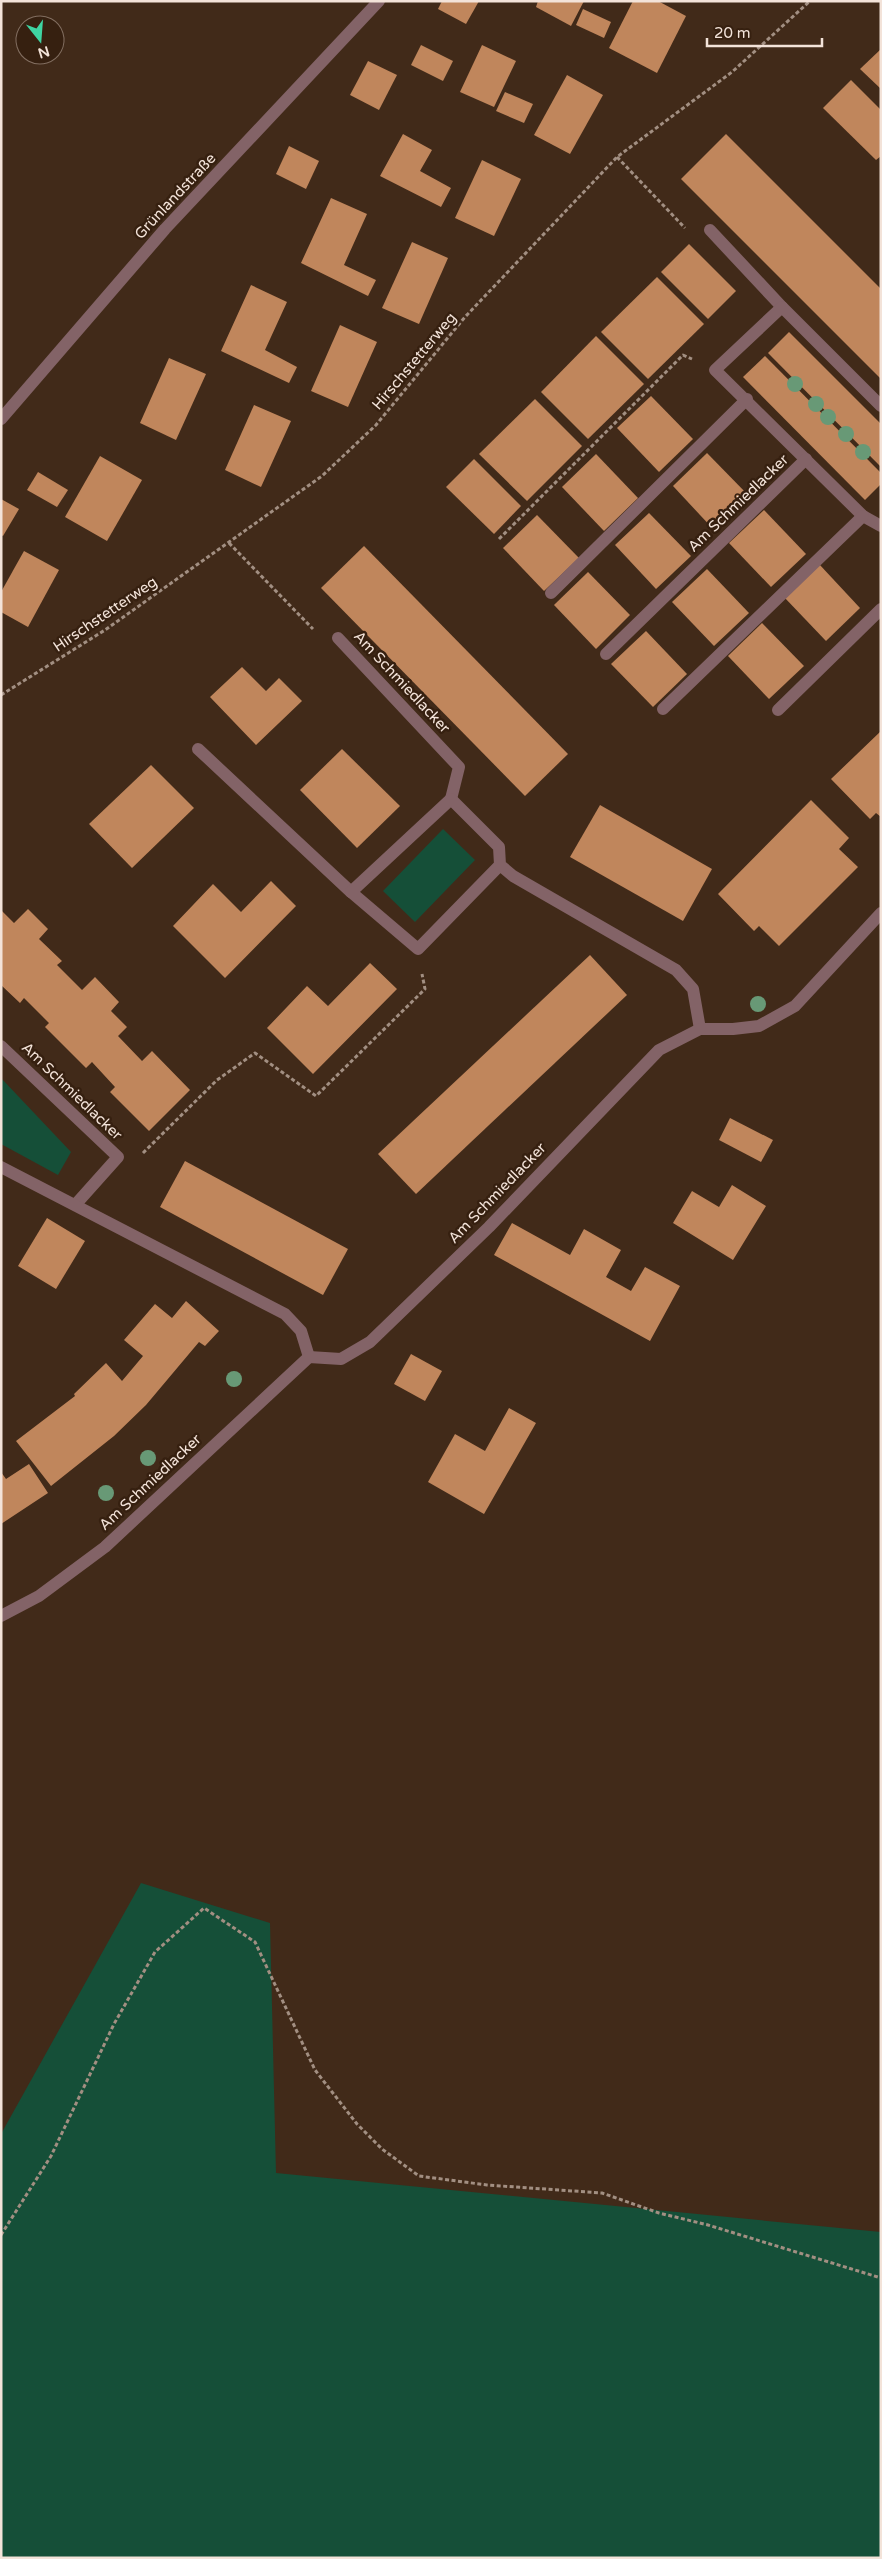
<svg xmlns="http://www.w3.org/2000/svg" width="882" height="2559" viewBox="0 0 882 2559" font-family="'Varela Round',sans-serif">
<rect width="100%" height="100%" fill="#412a19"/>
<g fill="#154f38">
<polygon points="443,829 475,860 415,922 383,891"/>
<polygon points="1,1078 71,1152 58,1175 1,1144"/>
<polygon points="141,1883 270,1923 276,2173 881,2232 881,2558 1,2558 1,2134"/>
</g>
<g fill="#c0865c">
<polygon points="442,1 479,1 466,24 438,9"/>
<polygon points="538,1 584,1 571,26 536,7"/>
<polygon points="633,1 658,1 686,16 657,73 609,48"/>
<polygon points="583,9 611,22 604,38 576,25"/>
<polygon points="421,45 453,61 443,81 411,65"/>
<polygon points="482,45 516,61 494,107 460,92"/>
<polygon points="881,49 881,89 860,69"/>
<polygon points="368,61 397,75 379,110 350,95"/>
<polygon points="567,75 603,95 570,154 534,135"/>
<polygon points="851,80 881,110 881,156 876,160 823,108"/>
<polygon points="505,92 533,104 524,123 496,111"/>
<polygon points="403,134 432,150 420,171 451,188 441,207 380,176"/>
<polygon points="726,134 881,289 881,379 681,179"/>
<polygon points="289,146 319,161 306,189 276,174"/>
<polygon points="482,160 521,179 494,236 455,218"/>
<polygon points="331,198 367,214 344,265 376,280 368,296 301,263"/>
<polygon points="412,242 448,258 419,324 382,308"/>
<polygon points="689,244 736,291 708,319 661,272"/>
<polygon points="657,277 704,324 648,379 601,332"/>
<polygon points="251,285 287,302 265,350 297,367 289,383 221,351"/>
<polygon points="340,325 377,342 348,407 311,391"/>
<polygon points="789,332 881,424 881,467 768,353"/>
<polygon points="596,336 644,384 588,439 541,392"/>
<polygon points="765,356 881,473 881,484 865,500 743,377"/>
<polygon points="169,358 206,374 176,440 140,423"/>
<polygon points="651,396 693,439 659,472 617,428"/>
<polygon points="535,399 582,446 527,501 479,454"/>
<polygon points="254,405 291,421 261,487 225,470"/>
<polygon points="707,453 749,496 714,530 673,486"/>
<polygon points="596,454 638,498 604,531 562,487"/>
<polygon points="100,456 142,480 107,541 65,517"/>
<polygon points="474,459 521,506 494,534 446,487"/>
<polygon points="38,472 68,490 57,507 27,490"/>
<polygon points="1,499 19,509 3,536 1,535"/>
<polygon points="764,510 806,554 771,587 729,543"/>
<polygon points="649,513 691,556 656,589 615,545"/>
<polygon points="537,515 579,558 544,591 503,548"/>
<polygon points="364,546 568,754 525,796 321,588"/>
<polygon points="24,551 59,570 28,627 1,612 1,592"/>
<polygon points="819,564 860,608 826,641 784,597"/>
<polygon points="707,569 749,613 714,646 672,602"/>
<polygon points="588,572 630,615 596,649 554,605"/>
<polygon points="762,623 804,666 769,699 728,656"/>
<polygon points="646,631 687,674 653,707 611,664"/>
<polygon points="242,667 266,691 279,678 302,701 256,745 210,697"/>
<polygon points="881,731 881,817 876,813 870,819 831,779"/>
<polygon points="342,749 400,806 357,848 300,790"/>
<polygon points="151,765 194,808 132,868 89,824"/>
<polygon points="811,800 849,838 839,849 858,867 779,946 759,926 754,931 718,894"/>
<polygon points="600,805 712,869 683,921 570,857"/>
<polygon points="271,881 296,906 225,978 173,926 213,884 241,912"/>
<polygon points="28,909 48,929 39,939 62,961 57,965 82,990 95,977 119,1002 111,1011 127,1027 118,1036 142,1061 152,1051 190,1090 149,1131 110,1092 115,1087 92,1062 86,1068 45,1027 49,1023 24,998 20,1003 1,985 1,910 14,923"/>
<polygon points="590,955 627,995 416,1194 378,1154"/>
<polygon points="370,963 397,989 313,1074 267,1028 307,986 328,1006"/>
<polygon points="730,1118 773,1140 761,1162 719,1140"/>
<polygon points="185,1161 348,1249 323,1295 160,1207"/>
<polygon points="732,1185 766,1206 733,1260 673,1223 692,1191 719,1207"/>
<polygon points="47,1218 85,1241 56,1289 18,1266"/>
<polygon points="512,1223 570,1255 584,1229 621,1250 606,1277 631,1291 645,1267 680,1286 650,1341 494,1255"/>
<polygon points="186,1301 219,1331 205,1346 199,1342 146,1405 114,1436 51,1486 16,1441 75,1396 74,1394 106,1363 122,1381 143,1356 124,1340 155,1304 172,1318"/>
<polygon points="411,1354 442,1371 425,1401 394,1384"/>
<polygon points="509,1408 536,1423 484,1514 428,1482 455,1434 485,1451"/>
<polygon points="29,1464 48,1493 1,1524 1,1472 6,1479"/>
</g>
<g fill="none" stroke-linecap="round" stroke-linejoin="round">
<g stroke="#a28f82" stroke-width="3" stroke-dasharray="4 2.5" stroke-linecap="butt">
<polyline points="617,157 685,228"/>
<polyline points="499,539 683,355 692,359"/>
<polyline points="229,543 313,629"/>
<polyline points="1,695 105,630 322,476 376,425 465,317 617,157 732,72 810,1"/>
<polyline points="143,1153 217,1080 255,1053 316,1096 425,989 422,974"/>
<polyline points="1,2235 51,2156 114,2024 155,1952 204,1908 255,1942 315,2070 357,2124 382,2149 419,2176 487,2185 602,2193 659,2213 708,2225 881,2278"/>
</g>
<g stroke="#836367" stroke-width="12">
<polyline points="710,230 782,307"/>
<polyline points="881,406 782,307 715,370 863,516 881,526"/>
<polyline points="1,419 165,229 379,1"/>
<polyline points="551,593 747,399"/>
<polyline points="338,638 459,767 451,799"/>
<polyline points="606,654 806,459"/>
<polyline points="663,709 863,516"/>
<polyline points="778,710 881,609"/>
<polyline points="198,749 351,892"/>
<polyline points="500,865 418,949 351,892 451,799 499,847 500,865 513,876 676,970 693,989 700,1029"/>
<polyline points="1,1046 118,1157 76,1204"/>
<polyline points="1,1167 285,1314 301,1331 309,1357"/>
<polyline points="1,1616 39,1596 105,1547 309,1357 341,1359 370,1342 489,1227 659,1050 700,1029 733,1029 759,1026 795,1006 881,913"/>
</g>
</g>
<g fill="#689976">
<circle cx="795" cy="384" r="8"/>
<circle cx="816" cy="404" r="8"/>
<circle cx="828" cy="417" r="8"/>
<circle cx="846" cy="434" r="8"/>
<circle cx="863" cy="452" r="8"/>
<circle cx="758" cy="1004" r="8"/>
<circle cx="234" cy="1379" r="8"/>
<circle cx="148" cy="1458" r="8"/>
<circle cx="106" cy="1493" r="8"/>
</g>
<g text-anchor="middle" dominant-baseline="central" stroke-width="5" stroke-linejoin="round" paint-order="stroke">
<g font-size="15" fill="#f3e3d9" stroke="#362010">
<text transform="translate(175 196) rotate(-47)">Grünlandstraße</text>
<text transform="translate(414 361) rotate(-50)">Hirschstetterweg</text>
<text transform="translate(738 503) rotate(-44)">Am Schmiedlacker</text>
<text transform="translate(105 614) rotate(-34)">Hirschstetterweg</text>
<text transform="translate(402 682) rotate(47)">Am Schmiedlacker</text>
<text transform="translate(72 1091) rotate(44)">Am Schmiedlacker</text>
<text transform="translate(497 1193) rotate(-46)">Am Schmiedlacker</text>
<text transform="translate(150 1482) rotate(-43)">Am Schmiedlacker</text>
</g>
</g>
<rect width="882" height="2559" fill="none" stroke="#f3e3d9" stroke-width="5"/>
<g transform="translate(40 40) rotate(163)"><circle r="24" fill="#362010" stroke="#826e60"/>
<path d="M0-4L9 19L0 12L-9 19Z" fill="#3fd4a2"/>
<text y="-8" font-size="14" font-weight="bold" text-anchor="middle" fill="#f3e3d9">N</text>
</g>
<path d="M707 38v8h115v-8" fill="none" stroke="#f3e3d9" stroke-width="2.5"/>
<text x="714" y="38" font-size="15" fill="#f3e3d9" stroke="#362010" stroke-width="4" paint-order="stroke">20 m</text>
</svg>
